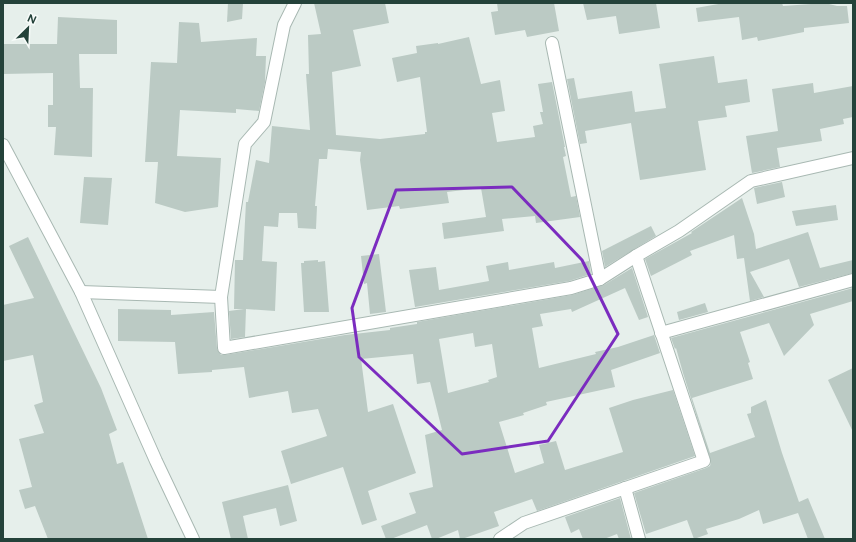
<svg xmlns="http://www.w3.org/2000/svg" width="856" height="542" viewBox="0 0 856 542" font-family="Figtree,sans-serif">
<rect width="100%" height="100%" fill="#e6efeb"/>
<g fill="#bbcac4" fill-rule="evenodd">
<polygon points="228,3 243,3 242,19 227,22"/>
<polygon points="314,3 385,3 389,23 353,30 361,66 332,72 336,135 380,139 425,134 425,132 427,132 420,77 397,82 392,58 417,53 416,46 438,43 438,44 469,37 481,84 500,80 505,111 492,113 497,142 535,137 533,126 543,124 540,112 543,112 538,84 552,82 565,147 564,147 566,156 563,157 571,197 576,196 580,217 536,223 535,216 502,219 504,231 444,239 442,223 486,217 481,188 447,192 449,203 400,209 399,206 367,210 360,160 361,152 328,149 327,159 319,159 315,206 317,206 316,229 298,228 297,213 279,213 278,227 264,226 262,261 277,262 275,311 246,309 245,337 231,339 229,311 244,309 234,309 235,260 243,260 246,202 248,202 256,160 269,163 272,126 310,130 306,74 309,74 308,35 321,34"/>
<polygon points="497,3 554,3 559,31 527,37 525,30 495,35 491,12 498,11"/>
<polygon points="583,3 656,3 660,28 619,34 616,16 587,20"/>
<polygon points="724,3 782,3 783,6 825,3 837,6 847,6 849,23 804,28 804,32 758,41 757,37 742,40 739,17 698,22 696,8"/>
<polygon points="58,17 117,20 117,54 79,54 80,88 93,88 92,157 54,155 56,127 48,127 48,105 53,105 53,73 3,74 3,44 57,44"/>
<polygon points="179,22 199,23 201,42 257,38 256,56 266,56 265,82 259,111 236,109 236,113 180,110 177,156 221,158 218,207 185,212 155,203 158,162 145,162 151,62 177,63"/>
<polygon points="714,56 718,83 747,79 750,102 725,106 727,117 698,121 706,170 640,180 631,123 585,131 587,143 580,144 567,79 574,78 578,99 632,91 635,112 666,108 659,64"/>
<polygon points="813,83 814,93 853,86 853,117 843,119 844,124 820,129 822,141 777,148 780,167 752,173 746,136 778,131 772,89"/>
<polygon points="84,177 112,178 108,225 80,223"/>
<polygon points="782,182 785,197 757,204 754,188"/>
<polygon points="742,198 754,234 756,249 808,232 820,268 853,260 853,273 799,287 789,259 750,272 764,297 750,301 744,258 737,259 734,235 690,251 692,255 651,276 645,259 692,233 691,232"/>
<polygon points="836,205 838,220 796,226 792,211"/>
<polygon points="651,226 656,236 605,267 602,251"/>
<polygon points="28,237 101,388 117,430 109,434 117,464 123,462 148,539 48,539 35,506 25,509 19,490 32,487 19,439 44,433 34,405 43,402 33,355 3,361 3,305 34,298 9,246"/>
<polygon points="379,254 386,312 370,314 367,283 364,284 361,256"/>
<polygon points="318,260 318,262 325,261 329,312 304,312 301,263 304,263 304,261"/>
<polygon points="589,261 591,274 569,281 415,307 409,270 436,267 439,290 489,281 486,266 508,262 509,270 554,262 555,268"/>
<path d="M632,268l16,49 -9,3 -14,-32 -53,24 -1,-3 -31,5 3,12 -11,2 7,40 57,-14 -1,-2 23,-5 36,-12 6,18 -49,17 4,17 -69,15 1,3 -24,8 1,2 -25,7 16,51 29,-10 -5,-18 17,-4 9,29 58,-18 -14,-44 24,-8 40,-10 22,66 -158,55 -5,-12 -38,13 5,14 -37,13h-2l-2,-9 -22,9h-4l-5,-14 -36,14h-5l-5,-13 35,-13 -7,-20 24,-6 -8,-52 17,-5 -12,-48 -13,2 -4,-30 -52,5 7,53 25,-8 23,69 -48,18 9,29 -15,5 -19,-58 -52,17 -10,-33 46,-15 -9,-27 -26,4 -4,-22 -39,7 -5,-31 -32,3v2l-34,2 -3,-32 -57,-1v-32l53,1v5l43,-3 3,37 4,6h4l120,-20 45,-5v-2l27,-4v-2l155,-27 32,-10zM473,333l2,14 17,-3 5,33 -9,3 1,2 -41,11 -9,-54z"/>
<polygon points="853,288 853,301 810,314 814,325 784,356 769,323 740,332 750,362 748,363 753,379 692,398 710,453 755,437 747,414 751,413 751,407 766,400 782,453 799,502 808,498 825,539 808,539 798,513 763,524 759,510 739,519 706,529 708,534 694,539 687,520 646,534 634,493 706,468 710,466 711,462 683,373 676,348 675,349 671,338"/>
<polygon points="705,303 708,312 679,320 677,312"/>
<polygon points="853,368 853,432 828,380"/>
<polygon points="288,485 297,521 280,526 276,508 243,516 248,539 231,539 222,502"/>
<polygon points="620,498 631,539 619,539 617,534 604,539 583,539 579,529 571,533 565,517"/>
</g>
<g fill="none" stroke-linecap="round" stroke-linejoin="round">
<defs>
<g id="minor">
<polyline points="295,3 284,25 264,122 245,144 221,297 224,348 571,288 600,279 636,256 679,231 751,181 853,158"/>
<polyline points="552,43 600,279"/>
<polyline points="3,145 81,292 156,461 193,539"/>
<polyline points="81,292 221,297"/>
<polyline points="661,333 853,280"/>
<polyline points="625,488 639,539"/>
<polyline points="500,539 524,523 704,461 636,256"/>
</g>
</defs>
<use href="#minor" stroke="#a8b8b2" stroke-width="14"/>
<use href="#minor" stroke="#fff" stroke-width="12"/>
</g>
<path fill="none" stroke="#7b2cbf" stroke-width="3" stroke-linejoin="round" d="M512,187l70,73 36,74 -70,107 -86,13 -103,-97 -7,-49 44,-118z"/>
<rect width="856" height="542" fill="none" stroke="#24423a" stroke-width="8"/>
<g transform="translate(28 28) rotate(24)" stroke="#f7fbf9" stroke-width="3" paint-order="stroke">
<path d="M0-3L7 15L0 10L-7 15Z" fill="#24423a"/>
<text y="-6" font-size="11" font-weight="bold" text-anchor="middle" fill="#24423a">N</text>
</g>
</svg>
